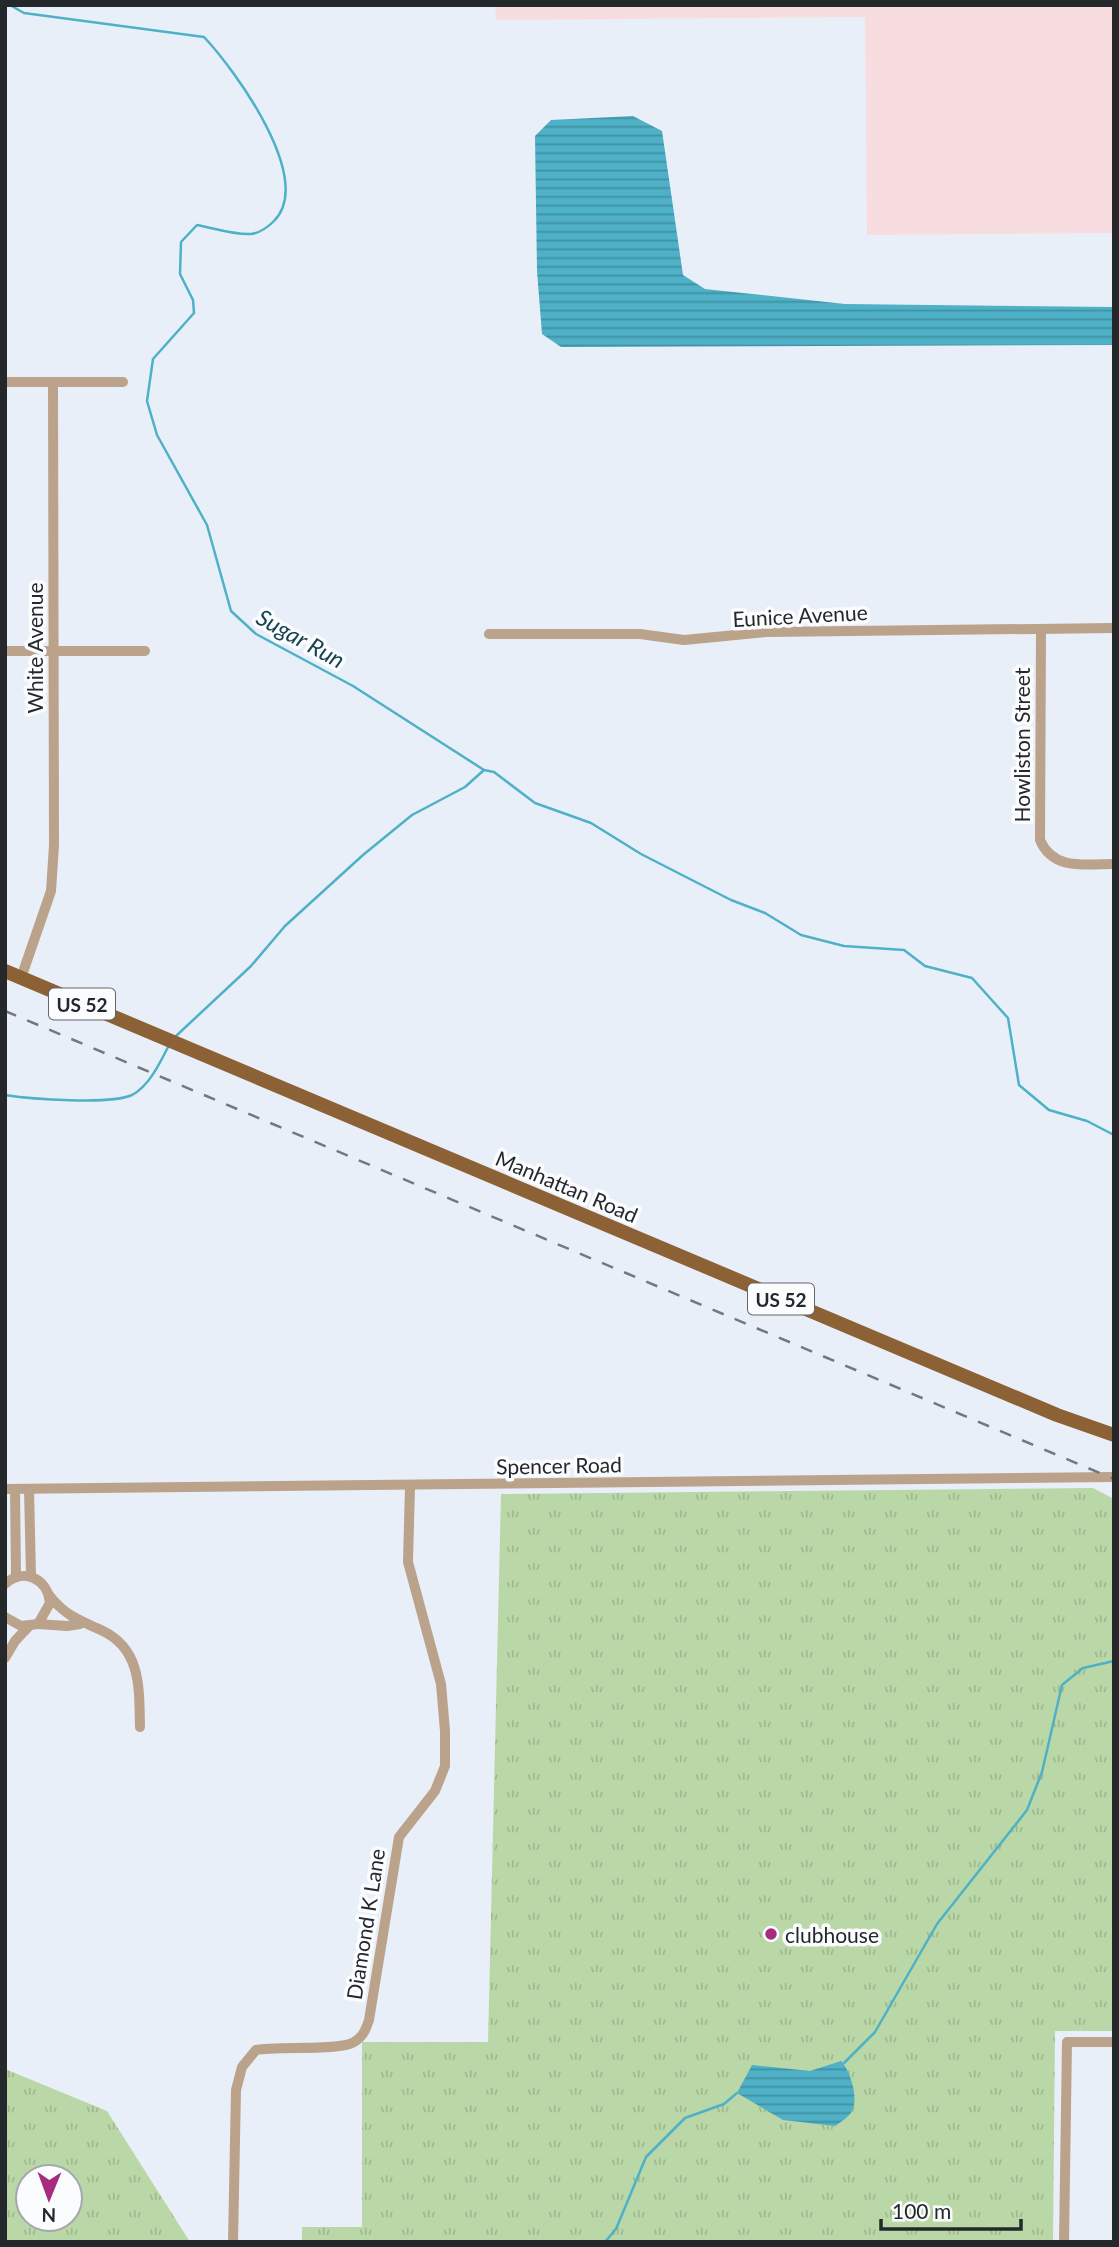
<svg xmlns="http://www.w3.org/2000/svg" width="1119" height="2247" viewBox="0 0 1119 2247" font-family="Lato,sans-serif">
<defs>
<pattern id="grass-tufts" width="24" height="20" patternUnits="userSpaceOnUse" patternTransform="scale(1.75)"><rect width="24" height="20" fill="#bad8a7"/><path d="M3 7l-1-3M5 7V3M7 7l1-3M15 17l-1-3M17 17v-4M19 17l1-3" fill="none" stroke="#a0b990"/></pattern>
<pattern id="water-rules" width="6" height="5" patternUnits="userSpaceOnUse" patternTransform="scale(1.75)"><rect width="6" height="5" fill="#4eb1c7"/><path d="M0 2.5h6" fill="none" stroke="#4190a2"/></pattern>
</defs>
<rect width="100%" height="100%" fill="#e9eff8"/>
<polygon fill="#f8dde0" points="495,5 1114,5 1114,233 867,235 865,17 496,20"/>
<g fill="url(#grass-tufts)" fill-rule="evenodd">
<polygon points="1093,1488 1114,1499 1114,2031 1055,2031 1053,2242 302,2242 302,2227 362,2227 362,2042 488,2042 501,1494"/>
<path d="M5,2069l102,42 83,131h-185zM28,2177h42v42h-42z"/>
</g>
<g fill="url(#water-rules)">
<polygon points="633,116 662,131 683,275 705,289 845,304 1114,307 1114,345 561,347 542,334 537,271 535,136 551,120"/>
<path d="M841,2061c9,9 18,37 11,50 -3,6 -11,11 -17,15l-52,-6 -46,-27 15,-28 58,6z"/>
</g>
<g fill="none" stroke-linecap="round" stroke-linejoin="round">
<g stroke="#4eb1c7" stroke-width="2.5">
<path d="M10,5l14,8 180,24c31,33 111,142 70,184 -6,6 -15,12 -23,13 -17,1 -38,-6 -54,-9l-16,17 -1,32 13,26 1,13 -41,46 -6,42 10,34 50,90 24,86 25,23 97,52 131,84 10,2 41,31 56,20 50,31 90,46 34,13 36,22 43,11 60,4 21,16 47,12 36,40 11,67 30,25 38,11 27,14"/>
<polyline points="176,1036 251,966 285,926 363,855 412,815 465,787 484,770"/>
<path d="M5,1095c26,4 105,10 127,0 17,-9 28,-32 36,-48"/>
<polyline points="844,2063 875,2032 937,1924 1027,1810 1042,1772 1062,1685 1083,1668 1114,1661"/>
<polyline points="605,2242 616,2229 646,2157 685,2118 724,2104 737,2093"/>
</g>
<g stroke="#bba28b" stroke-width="10">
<polyline points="5,382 123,382"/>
<path d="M1041,629l-1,211c13,31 46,24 74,24"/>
<polyline points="489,634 640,634 684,640 767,632 1114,628"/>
<polyline points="5,651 145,651"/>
<polyline points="21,978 51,891 54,845 53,382"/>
<polyline points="5,1489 1114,1477"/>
<polyline points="15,1489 16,1577"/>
<polyline points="29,1489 31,1576"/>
<path d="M5,1584c19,-17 43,-5 45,19l-12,21 -17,2 -16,-9"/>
<path d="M49,1595c17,22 31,25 54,36 39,19 36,59 37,96"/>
<polyline points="38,1624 67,1626 80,1624"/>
<polyline points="5,1658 15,1641 30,1625"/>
<path d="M233,2242l3,-152 6,-23 14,-17c21,-4 86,1 98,-8 9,-5 12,-13 15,-22l30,-183 36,-46 10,-25v-35l-4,-47 -33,-122 2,-76"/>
<polyline points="1064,2242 1067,2042 1114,2042"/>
</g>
<polyline stroke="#8c6135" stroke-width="14" points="5,971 1057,1415 1114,1435"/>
<polyline stroke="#73787d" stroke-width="2.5" stroke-dasharray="12 12" stroke-linecap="butt" points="5,1011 1114,1479"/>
</g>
<circle fill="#a72c7f" stroke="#fafcfe" stroke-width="2.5" cx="771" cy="1934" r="7"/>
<g text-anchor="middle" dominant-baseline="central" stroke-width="7" stroke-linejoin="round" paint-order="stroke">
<g fill="#fafcfe" stroke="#65686a" stroke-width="2">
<rect x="49" y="988.5" width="66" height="31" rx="5"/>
<rect x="748" y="1283.5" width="66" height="31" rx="5"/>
</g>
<g font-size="19" font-weight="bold" fill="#25282b">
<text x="82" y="1004">US 52</text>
<text x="781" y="1299">US 52</text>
</g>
<g font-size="21" fill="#25282b" stroke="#fafcfe">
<text transform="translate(800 615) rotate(-3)">Eunice Avenue</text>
<text transform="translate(34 648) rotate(-90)">White Avenue</text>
<text transform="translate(1021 745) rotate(-90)">Howliston Street</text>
<text transform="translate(567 1186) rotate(23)">Manhattan Road</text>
<text transform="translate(559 1465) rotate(-1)">Spencer Road</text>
<text transform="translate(365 1924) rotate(-81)">Diamond K Lane</text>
</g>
<g font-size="21" fill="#25282b" stroke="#fafcfe" text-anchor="start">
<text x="785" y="1934">clubhouse</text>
</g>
<g font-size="23" font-style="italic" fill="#17444e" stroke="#fafcfe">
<text transform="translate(301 638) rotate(29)">Sugar Run</text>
</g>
</g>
<rect width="1119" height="2247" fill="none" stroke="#25282b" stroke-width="14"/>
<g transform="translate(49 2198) rotate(181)"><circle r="33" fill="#fafcfe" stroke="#a5a7aa" stroke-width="2"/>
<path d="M0-5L12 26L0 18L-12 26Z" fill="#a72c7f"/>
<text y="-10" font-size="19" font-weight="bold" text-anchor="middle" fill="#25282b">N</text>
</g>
<path d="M881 2219v10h140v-10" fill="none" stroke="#25282b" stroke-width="3.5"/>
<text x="892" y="2219" font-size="21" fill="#25282b" stroke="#fafcfe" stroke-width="5" paint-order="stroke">100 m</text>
</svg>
